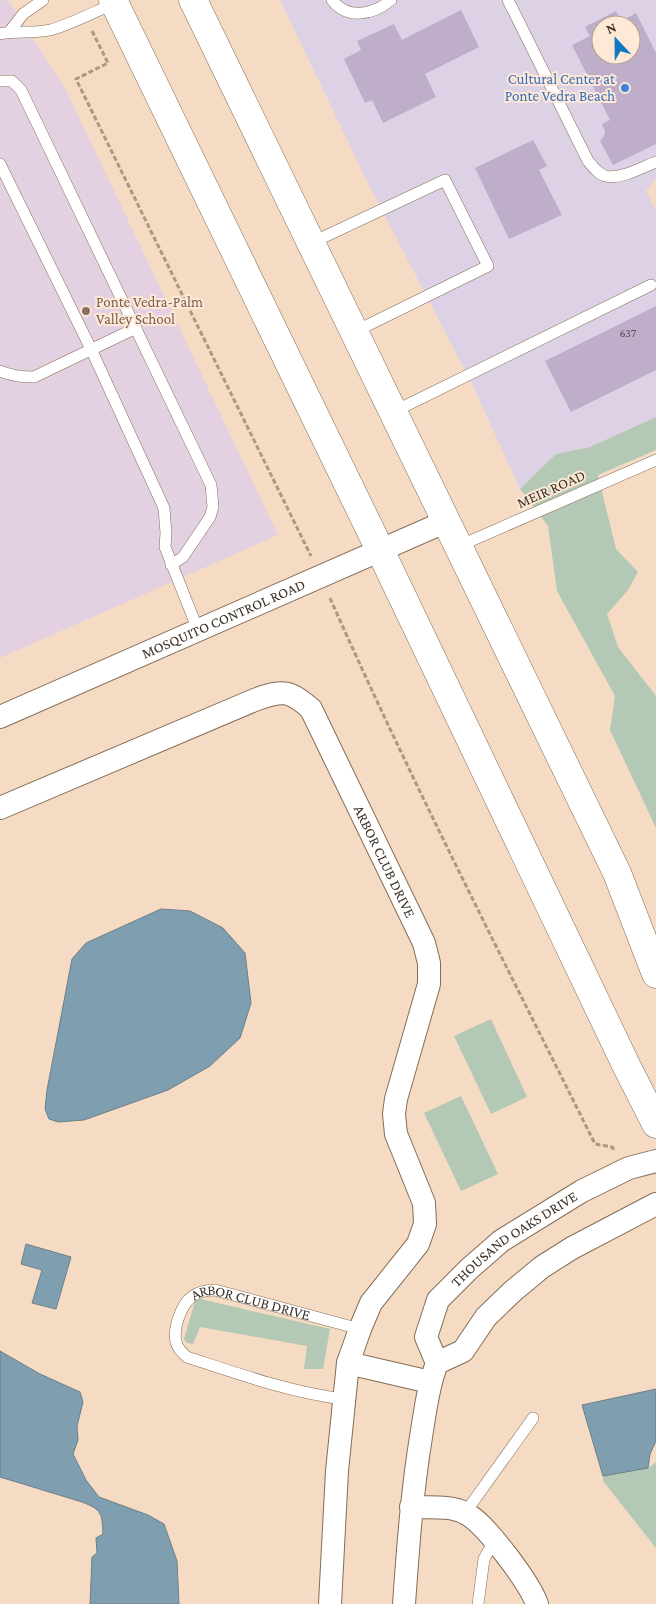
<svg xmlns="http://www.w3.org/2000/svg" width="656" height="1604" viewBox="0 0 656 1604" font-family="'Crimson Pro',serif">
<rect width="100%" height="100%" fill="#f5dbc3"/>
<path fill="#ddd1e5" fill-rule="evenodd" d="M280,0h376v178l-10,13 10,20v206l-66,30 -34,7 -36,35 -47,-103 -105,-203zM601,25h30v30h-30z"/>
<polygon fill="#e3d0e0" points="0,0 8,0 65,88 278,535 0,658"/>
<g fill="#b4c9b5">
<polygon points="656,417 656,450 598,475 616,549 638,572 628,590 607,614 618,647 656,696 656,828 610,730 615,696 557,591 548,526 520,489 556,454 590,447"/>
<polygon points="491,1019 527,1097 491,1114 454,1036"/>
<polygon points="461,1096 498,1174 461,1191 424,1113"/>
<polygon points="196,1298 330,1329 323,1369 304,1369 307,1346 200,1327 193,1344 187,1343 184,1339"/>
<polygon points="656,1462 656,1548 603,1481 603,1476 648,1468"/>
</g>
<g fill="#7f9fb0" stroke="#6c7f88">
<polygon points="161,909 190,911 223,928 245,953 251,1003 240,1038 210,1066 168,1090 84,1120 58,1122 49,1119 45,1109 47,1090 72,959 86,943"/>
<polygon points="26,1244 71,1257 56,1309 32,1303 42,1270 21,1264"/>
<path d="M0,1351l40,23 40,18 3,10 -6,24 1,14 -5,14 13,26 13,17 49,18 16,9 13,37 2,43h-89l2,-47 5,-4 -1,-15 7,-4c-1,-21 -1,-24 -21,-32l-82,-25z"/>
<polygon points="656,1389 656,1441 650,1454 648,1468 603,1476 582,1405"/>
</g>
<g fill="#beaeca" fill-rule="evenodd">
<polygon points="461,10 479,47 425,74 436,97 383,123 372,100 365,103 344,59 361,50 357,41 394,24 402,40"/>
<path d="M616,11l5,10 15,-8 20,40v91l-43,21 -13,-24 4,-5 1,-5 -3,-7 8,-4 -38,-75 18,-9 -5,-9zM601,25h30v30h-30z"/>
<polygon points="533,140 547,166 539,170 562,215 509,239 475,168"/>
<polygon points="656,306 656,370 571,412 545,361"/>
</g>
<g fill="none" stroke-linecap="round" stroke-linejoin="round">
<defs>
<g id="lane">
<path d="M332,0c15,20 41,15 59,0"/>
<path d="M508,0l80,161c5,6 11,14 18,15 14,4 37,-9 50,-14"/>
<polyline points="10,31 23,14 43,0"/>
<path d="M0,34c17,-4 32,0 50,-4 22,-6 44,-18 65,-27"/>
<polyline points="0,81 12,81 21,90 211,485 213,507 210,517 183,557 171,565"/>
<polyline points="0,164 91,349 164,508 166,533 165,547 198,630"/>
<polyline points="311,243 445,180 488,266 354,332"/>
<path d="M0,371c12,5 21,6 34,6l102,-49"/>
<polyline points="393,412 651,285"/>
<polyline points="459,546 656,460"/>
<path id="s1" d="M343,1399c-54,-7 -104,-25 -156,-42 -5,-4 -9,-8 -11,-15 -3,-14 5,-38 17,-46 7,-5 14,-6 22,-6l145,39"/>
<polyline points="465,1513 533,1418"/>
<polyline points="478,1604 484,1559 494,1541"/>
</g>
<g id="street">
<path id="s2" d="M0,717l447,-196"/>
<path id="s3" d="M0,808l257,-109c26,-9 33,-9 54,10l113,234 5,20v21l-33,115 -2,15 2,20 28,69 1,21 -7,20 -47,59 -11,26 -12,34 -11,108 -7,133"/>
<polyline points="348,1363 430,1382"/>
<polyline points="437,1363 463,1351 486,1317 513,1291 542,1267 572,1248 656,1204"/>
<path d="M411,1507c17,1 39,-2 54,6 20,9 65,71 72,91"/>
<path id="s4" d="M404,1604c4,-56 8,-112 17,-167 4,-25 7,-50 16,-74l-11,-26 12,-37 31,-31 32,-28 81,-50 47,-23 27,-7"/>
</g>
<g id="primary">
<polyline points="113,0 380,550 627,1067 656,1124"/>
<polyline points="193,0 617,873 656,974"/>
</g>
</defs>
<use href="#lane" stroke="#846d57" stroke-width="12"/>
<use href="#street" stroke="#846d57" stroke-width="24"/>
<use href="#primary" stroke="#846d57" stroke-width="29"/>
<g stroke="#aa9784" stroke-width="3" stroke-dasharray="5 2.5" stroke-linecap="butt">
<polyline points="92,31 108,63 76,79 311,556"/>
<path d="M330,598c82,185 175,365 265,546l17,3 3,4"/>
</g>
<use href="#lane" stroke="#fff" stroke-width="11"/>
<use href="#street" stroke="#fff" stroke-width="22"/>
<use href="#primary" stroke="#fff" stroke-width="28"/>
</g>
<circle fill="#3f7fe0" stroke="#fee9d6" stroke-width="2" cx="625" cy="88" r="5"/>
<circle fill="#8d6e63" stroke="#fee9d6" stroke-width="2" cx="86" cy="311" r="5"/>
<g text-anchor="middle" dominant-baseline="central" stroke-width="4" stroke-linejoin="round" paint-order="stroke">
<g font-size="12" fill="#5e5252">
<text x="628" y="333">637</text>
</g>
<g font-size="15" fill="#366cbe" stroke="#fee9d6" text-anchor="end">
<text x="615" y="79">Cultural Center at<tspan x="615" dy="17">Ponte Vedra Beach</tspan></text>
</g>
<g font-size="15" fill="#785e54" stroke="#fee9d6" text-anchor="start">
<text x="96" y="302">Ponte Vedra-Palm<tspan x="96" dy="17">Valley School</tspan></text>
</g>
<g font-size="15" fill="#3e342a" stroke="#fee9d6">
<text transform="translate(551 489) rotate(-24)">MEIR ROAD</text>
<text stroke="none"><textPath href="#s2" startOffset="244">MOSQUITO CONTROL ROAD</textPath></text>
<text stroke="none"><textPath href="#s3" startOffset="508">ARBOR CLUB DRIVE</textPath></text>
<text stroke="none"><textPath href="#s4" startOffset="409">THOUSAND OAKS DRIVE</textPath></text>
<text stroke="none"><textPath href="#s1" startOffset="292">ARBOR CLUB DRIVE</textPath></text>
</g>
</g>
<g transform="translate(616 40) rotate(338)"><circle r="24" fill="#fee9d6" stroke="#b1a191"/>
<path d="M0-4L9 19L0 12L-9 19Z" fill="#0d79c3"/>
<text y="-8" font-size="14" font-weight="bold" text-anchor="middle" fill="#3e342a">N</text>
</g>
</svg>
